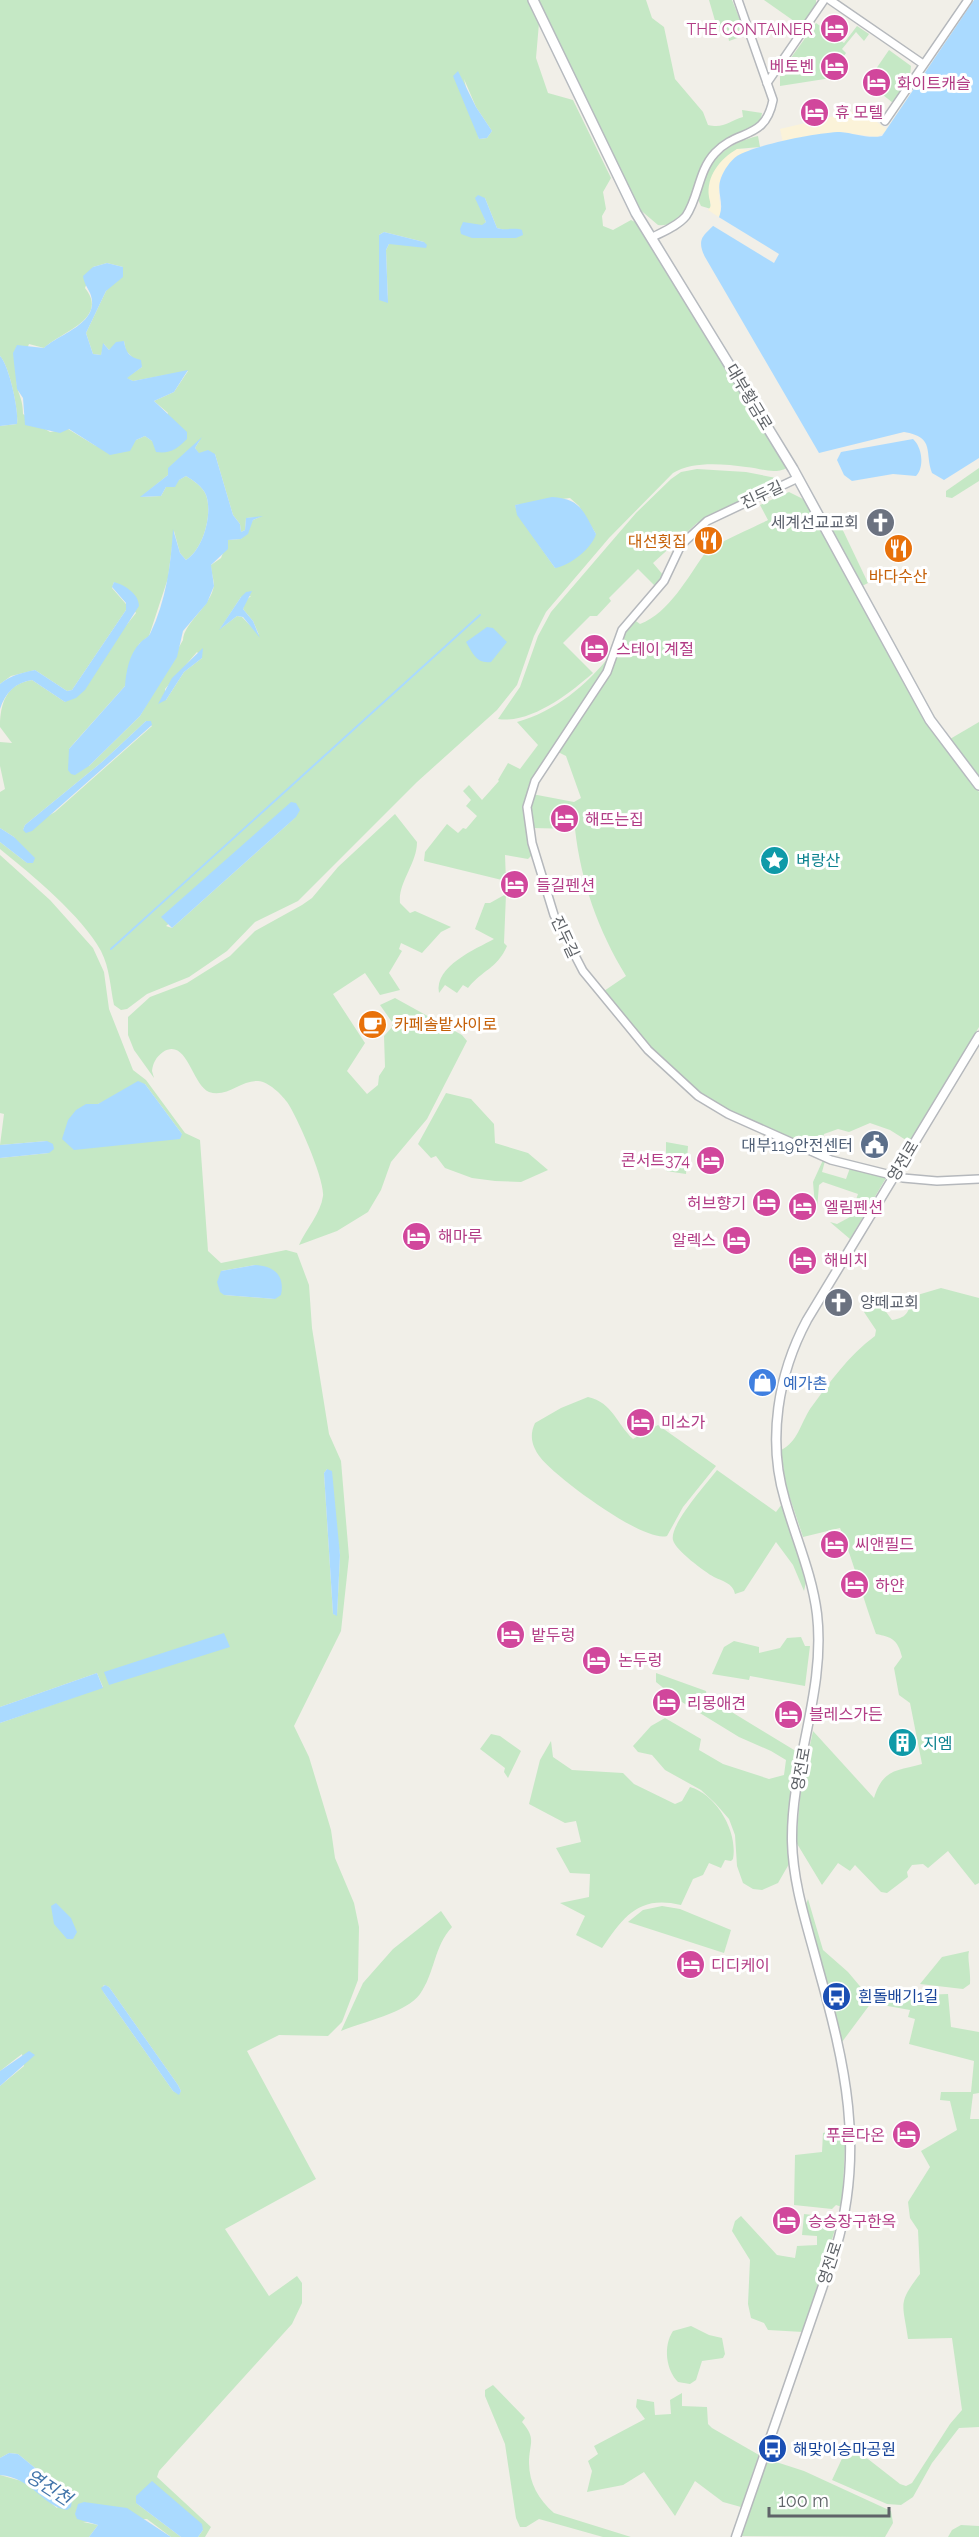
<svg xmlns="http://www.w3.org/2000/svg" width="979" height="2537" viewBox="0 0 979 2537" font-family="Raleway,'Noto Sans KR',sans-serif">
<rect width="100%" height="100%" fill="#f1efe8"/>
<g fill="#c5e8c5" fill-rule="evenodd">
<path d="M0,0h529l10,23 -3,35 12,35 25,7 38,78 -8,14 3,17 -4,7 1,10 10,4 18,-10 6,3 150,245c-15,7 -25,0 -41,-1 -23,-3 -53,-6 -73,6l-64,65 -63,74 -12,24 -17,49 -20,25 -80,72 -119,119 -43,21 -28,29 -38,26 -42,17 -20,15 -6,1 -7,-5c-4,-19 -4,-36 -13,-54 -19,-35 -70,-77 -101,-102v-7l27,21 -13,-26 -14,-9v-36l5,-3 -5,-23v-24l12,1 -12,-16c0,-23 6,-43 32,-47l33,22 71,-89 -22,-31 -2,6 14,16v6l-54,80 -5,1 -32,-21 -24,6 -11,8v-258l17,-2c2,-13 -8,-59 -17,-68zM464,79l12,28 16,24 -5,7 -8,1zM485,198l12,30 11,3 8,7h-44l14,-16 -4,-11zM384,232l40,10 -35,2 -3,6 2,52 -9,-67zM107,263l16,4 -17,24 -20,42 7,21 8,1 3,-11 5,6 15,-9 2,10 16,16 -16,11 7,3 55,-10 -14,21 -20,9 14,12 -16,28 -7,-5 -9,4 -40,6 -28,-17 -18,3 -5,-3 -22,-15c0,-14 -4,-18 -6,-28 -2,-14 7,-29 12,-42l15,4c16,-16 66,-29 41,-60l8,-21zM200,440l-5,8 4,6h16l18,61 7,9 1,8 4,-2 1,-12 14,-1 -7,3 -12,19 -13,1 -7,18 -10,7c0,7 3,15 3,20 -3,22 -30,37 -31,55l-43,76 -51,50 -20,-7v-10l6,-7 50,-56 14,-42 10,-8 19,-58 6,-47 6,22 6,7c17,-10 27,-46 20,-65 -3,-8 -13,-15 -20,-19l-20,11 -5,9 -20,1 27,-22zM570,498l9,8 17,28 -41,34 -37,-53 -3,-10zM251,596l-6,5 -2,8 10,12 6,14 -17,-18 -5,-1 -17,13 21,-32zM197,652l5,6 -18,14 -18,28 -1,-11zM146,721l6,5 -97,86 -32,18 2,-5 77,-63zM296,817l-124,111 -6,-2z"/>
<path d="M538,0h108l6,18 12,9 11,52 28,33 5,13c16,4 21,-4 35,-8l-1,-7 20,3c-1,3 0,6 -1,9 -3,10 -41,16 -54,36 -12,20 -17,71 -49,67l-20,-17z"/>
<polygon points="709,0 732,0 746,35 729,41 727,29 718,31"/>
<polygon points="764,0 816,0 816,5 801,26"/>
<polygon points="816,23 844,43 857,26 869,34 864,41 856,32 842,49 846,53 842,59 834,55 824,69 833,76 836,71 844,76 780,86 780,73"/>
<polygon points="889,50 911,66 910,76 893,103 867,82"/>
<path d="M758,136l2,11 -23,2 -28,41 2,19 -10,-3c-5,-9 -2,-14 2,-23 10,-28 26,-40 55,-47z"/>
<polygon points="979,468 979,481 952,498 946,497 946,491"/>
<path d="M697,469l49,3 30,6 3,5 -82,40 -44,40 11,13 -8,11 -18,-18 -29,29 2,3 -14,15h-7l-27,27 30,30c-23,20 -62,51 -95,46l22,-32 18,-51 13,-24 85,-99 35,-34 10,-7z"/>
<path d="M789,492l16,8 118,218 56,74v235l-70,115 -19,-12 -20,-7 -21,9 -11,-3 -14,5 -5,17c-41,-17 -89,-34 -124,-61 -36,-28 -63,-64 -91,-99l22,-15c-28,-46 -45,-94 -51,-147l-43,-1v-34l42,8 7,-4 -15,-42 -8,-4 28,-43 47,-90 7,5c29,-11 48,-47 65,-71 5,-7 52,-27 63,-33l-8,-15z"/>
<polygon points="838,520 868,583 862,586 831,530 831,525"/>
<path d="M610,656l-15,31 -66,98 -5,29 8,41 -4,4 -23,-4 1,26 -82,-20 1,-9 22,-28 11,9 5,-5 3,1 11,-13 -11,-10 5,-6 -8,-9 6,-6 13,15 17,-19 -1,-1 10,-17 12,6 18,-24 -21,-23c39,-11 68,-36 93,-66z"/>
<polygon points="979,722 979,777 950,739"/>
<path d="M395,814l22,28c0,22 -19,40 -17,61l10,10 5,-2 36,16 -10,5 -19,21 -21,-10 -2,6 3,2 -13,22 11,17 -20,5 -15,-22 -32,21 32,49 -18,28 20,23 11,-9 1,-9 6,-9 -1,-31 8,-9v-5l-12,-17 15,-7 67,37 5,6 -40,78 -36,43 -10,28 -13,22 -31,19 -38,14c7,-16 22,-32 24,-49 2,-16 -26,-80 -36,-94 -6,-8 -18,-20 -29,-21 -17,-1 -31,17 -49,11 -17,-7 -22,-55 -46,-40 -7,5 -10,11 -11,19l2,7 -20,-28 -6,-15v-18l22,-20 37,-14 43,-27 25,-25 47,-26 10,-7 26,-31z"/>
<path d="M0,855l50,45 43,48 11,24 5,37 24,61 13,10 39,53 15,7 8,111 13,12 65,-13 11,3 12,32 3,43 17,106 12,27 8,96 -8,74 -47,95 15,31 22,73 4,28 19,45 5,24 -1,53 -16,42 -14,14 -49,-1 -32,16 69,128 -91,50 44,67 28,-20 5,7v20l-10,21 -133,147 -2,6 54,50 -6,10h-7l5,-7 -67,-27 45,34h-10l-24,-18 -64,3 15,3 -9,12h-89v-62l25,7 32,26 10,-14 -49,-40 -9,-1 -9,5v-372l24,-20 -2,-12 -22,17v-348l103,-36 -6,-14 -97,34v-549l49,-5 -2,-12 -47,4 4,-31 -4,-1zM145,1084l37,50 -96,-30h12zM255,1265l20,34 -51,-4 -3,-24zM327,1469l13,86 -3,60 -4,-1 -9,-141zM104,1985l5,2 69,98 3,6 -2,3 -6,-3 -69,-98 -2,-5z"/>
<path d="M506,894l-2,49 3,3c-10,23 -25,24 -39,42l-5,-3 -6,8 -12,-8 -6,8c-5,-27 37,-44 55,-54l-19,-10 10,-26h5z"/>
<polygon points="446,1093 471,1099 494,1124 495,1143 528,1153 548,1170 521,1182 495,1181 472,1178 445,1168 436,1156 431,1158 418,1144"/>
<polygon points="666,1142 688,1146 686,1174 666,1171"/>
<polygon points="823,1160 825,1161 822,1172 846,1179 850,1168 886,1178 850,1239 830,1222 837,1224 850,1217 858,1194 823,1182 819,1185 817,1209 815,1206 813,1182"/>
<path d="M941,1288l38,10v585l-4,2 -27,-34 -20,17 -5,-4 -11,1 -5,7 1,5 -21,16 -6,-1 -26,-27 -5,6 -12,-8 -16,22 -26,-43 5,-55 12,-56 61,67c9,-29 22,-27 48,-34l-12,-61 -11,-8 -5,-27 8,-11c-4,-17 -10,-20 -26,-23 -13,-35 -22,-71 -36,-106l-37,9 -17,-51 -5,-36c16,-7 20,-27 29,-41 19,-26 39,-54 65,-73l1,-6 -12,-18 6,-11 11,4 11,15c18,-3 15,-9 22,-24z"/>
<path d="M588,1397c25,6 28,26 45,42l25,-14 58,41 -33,41 -16,29c-23,7 -112,-59 -127,-79 -8,-11 -11,-21 -5,-34l26,-15z"/>
<path d="M717,1470l59,42 6,-8 25,73 -3,14 -11,-26 -17,-23 -32,49 -9,3c-2,-11 -13,-13 -21,-17 -9,-5 -39,-27 -41,-37 -4,-15 35,-58 44,-70z"/>
<polygon points="801,1637 805,1646 810,1646 805,1686 750,1676 749,1680 712,1674 724,1647 734,1641 759,1647 759,1653 780,1648 787,1638"/>
<polygon points="656,1673 706,1691 707,1697 799,1753 789,1817 789,1864 778,1883 762,1890 753,1889 743,1883 737,1866 735,1835 729,1819 715,1803 701,1790 665,1770 652,1755 638,1752 633,1746 651,1726 665,1718 701,1739 699,1750 723,1764 769,1779 784,1775 786,1760 771,1751 739,1737 677,1699 656,1682"/>
<polygon points="491,1734 500,1736 521,1751 508,1778 504,1772 505,1768 480,1749"/>
<path d="M551,1741l2,16 19,13 51,3 11,11 41,20 7,-3 8,-14c27,8 48,45 43,72l-2,2 -6,-1 -4,8 -12,-5 -6,12 -10,4 -12,26c-42,-10 -57,11 -79,43l-26,-13 9,-19 -25,-13 29,-6 1,-23 -20,-1 -14,-25 25,-6 -5,-21 -11,2 -36,-19 11,-44z"/>
<path d="M808,1899l15,51 25,22 21,25 79,-3 3,33 28,5v61l-6,1 -3,25h9v308l-20,1 -27,35 -19,34 -12,8 -14,-1 -55,-24 14,-30 22,9 32,25 6,2 6,-3 38,-59 12,-14 -10,-72 -44,1c-5,-36 -11,-35 12,-65l-2,-44 -8,-12 -2,-16 22,-35 -9,-16 36,-21 -7,-29 -10,-1 1,-8h30l3,-31 -65,-17 6,-25 -7,-2 2,-7 -39,-7 -29,39 -37,-135z"/>
<polygon points="662,1906 680,1909 731,1930 724,1953 628,1922 643,1910"/>
<path d="M441,1911l11,16c-18,19 -17,46 -32,67 -14,19 -57,28 -79,37l22,-48 30,-34z"/>
<path d="M969,1951c-2,6 2,21 1,33l-7,5 -43,-5 22,-27z"/>
<polygon points="846,2127 842,2207 836,2205 832,2209 794,2205 795,2155 822,2152 823,2133"/>
<polygon points="804,2214 829,2217 832,2220 838,2220 803,2332 768,2330 764,2323 751,2318 748,2304 750,2260 732,2231 735,2221 741,2216 777,2255 795,2258 797,2246 817,2245 817,2236 802,2235"/>
<path d="M691,2326l18,9 13,3 3,16 -2,4 -21,3 -6,19 -6,4 -12,-2c-12,-12 -15,-36 -5,-51z"/>
<path d="M493,2385l32,33 -3,4c15,17 7,21 7,41 0,20 10,37 25,50l77,24h-28l-64,-18 -13,8h-6l-4,-9 -11,-74 -20,-48v-6z"/>
<polygon points="682,2393 682,2406 707,2407 708,2424 712,2428 759,2455 741,2507 723,2502 695,2481 675,2516 644,2472 623,2485 587,2492 592,2471 588,2461 598,2454 594,2446 645,2419 636,2407 637,2399 654,2402 655,2415 671,2414 670,2400"/>
<polygon points="770,2460 804,2471 891,2511 893,2523 885,2537 740,2536 766,2462"/>
<polygon points="961,2525 979,2526 979,2537 948,2537 952,2530"/>
</g>
<g fill="#fbf3d9">
<polygon points="860,110 888,130 877,137 840,132 783,143 780,129"/>
<path d="M737,149l14,1c-16,5 -32,21 -32,39 -1,11 3,17 1,29l-12,-8c5,-5 2,-6 1,-13 -3,-21 11,-38 28,-48z"/>
</g>
<g fill="#aadaff">
<path d="M974,0h5v458l-35,22 -12,-7c-8,-20 4,-36 -28,-41l-85,21 -114,-196c-13,-25 10,-24 15,-43 4,-12 -4,-23 1,-36 3,-8 9,-17 16,-22 17,-11 83,-24 103,-24 14,1 28,7 42,4z"/>
<polygon points="458,71 476,107 492,131 487,138 479,139 453,76"/>
<path d="M478,195l7,3 12,30c9,3 17,-1 25,2l1,5 -7,3h-44l-11,-4 -1,-5 3,-7 19,3 4,-3 -11,-24z"/>
<polygon points="384,232 424,242 427,245 426,248 389,244 386,250 388,303 379,300 379,235"/>
<path d="M107,263l16,4v10l-17,14 -20,42 7,21 8,1 2,-12 6,7 7,-8 8,-1c2,12 5,16 17,19l1,7 -15,11 6,3 55,-11 -14,22 -20,9 33,31v7c-10,10 -17,15 -31,13l-4,-11 -7,-5 -9,4 -6,11 -20,4 -41,-26 -9,4 -35,-8 -2,-27 -6,-9 -3,-26 -1,-10 4,-8 27,3c16,-15 58,-25 46,-55 -3,-6 -6,-10 -7,-17l10,-9z"/>
<path d="M0,356c9,9 19,55 17,68l-17,2z"/>
<path d="M202,437l-7,11 4,5 9,-3 7,4 18,61 7,9 1,8 4,-2 1,-12 17,-2 -10,4 -5,14 -7,5 -13,1v9l-17,16 3,21 -7,17 -24,28 -6,26 -37,59 -51,50 -14,9 -4,-1 -3,-4 1,-21 56,-63c1,-14 4,-32 15,-43 3,-4 8,-5 10,-9 16,-33 21,-70 23,-105l7,24 6,7c17,-10 27,-46 20,-65 -3,-8 -13,-15 -20,-19l-7,4 -4,7h-9l-5,9 -21,1 28,-22v-7z"/>
<path d="M913,439c9,8 12,28 3,37l-23,-2 -41,7 -8,-6 -7,-15 4,-8z"/>
<path d="M552,497c29,2 31,14 44,37 -4,14 -26,32 -41,34l-38,-53 -2,-10z"/>
<path d="M114,582c11,3 25,12 25,24l-54,84 -9,8 -11,4 -33,-22c-16,2 -27,13 -32,29v-25c11,-9 21,-11 35,-14l32,21 5,-1 54,-80v-7l-14,-16z"/>
<polygon points="252,591 243,609 253,621 260,638 243,617 237,616 219,630 241,597 246,592"/>
<path d="M487,627l6,1 14,14 -16,20c-14,2 -18,-8 -25,-20z"/>
<polygon points="203,648 202,658 184,672 166,700 158,704 172,678"/>
<polygon points="146,721 151,721 152,725 32,831 26,833 23,830 25,825 102,762"/>
<polygon points="291,802 296,803 300,810 296,817 172,928 161,917"/>
<polygon points="0,828 14,837 35,858 33,863 27,863 0,842"/>
<polygon points="138,1081 145,1084 182,1134 180,1139 74,1150 62,1139 68,1120 76,1110 86,1104 98,1104"/>
<polygon points="47,1141 53,1144 54,1149 49,1153 0,1158 0,1145"/>
<path d="M255,1265c19,1 30,10 26,30l-6,4 -51,-4 -4,-3 -3,-10 4,-11z"/>
<polygon points="327,1469 332,1471 340,1555 337,1616 333,1614 332,1598 324,1473"/>
<polygon points="224,1633 230,1647 109,1685 104,1672"/>
<polygon points="97,1673 103,1688 0,1723 0,1707"/>
<polygon points="56,1903 71,1918 77,1932 73,1939 67,1939 54,1924 51,1906"/>
<polygon points="105,1985 109,1987 178,2085 181,2091 179,2095 173,2091 104,1993 101,1988"/>
<polygon points="29,2051 35,2055 0,2086 0,2071"/>
<path d="M9,2453l9,1 49,40 5,6 -1,7 -4,3c-25,-4 -34,-32 -67,-35v-17z"/>
<polygon points="152,2481 202,2524 203,2530 198,2537 181,2537 136,2503 136,2496"/>
<polygon points="84,2502 127,2508 171,2537 89,2537 98,2525 77,2519 75,2514 78,2504"/>
</g>
<polygon fill="#f1efe8" points="717,216 779,254 774,263 710,224"/>
<g fill="none" stroke-linecap="round" stroke-linejoin="round">
<polyline stroke="#aadaff" stroke-width="2" points="111,949 480,615"/>
<defs>
<g id="minor">
<polyline points="830,0 923,64"/>
<polyline points="767,83 824,0"/>
<polyline points="885,121 968,0"/>
<path d="M651,238c11,-6 27,-12 35,-22 13,-19 12,-45 29,-63 23,-25 50,-12 58,-53l-35,-100"/>
<polyline points="798,478 707,521 681,545 664,581 622,630 607,672 535,781 527,807 532,843 554,915 583,971 648,1050 698,1096 728,1114 831,1160 903,1178 937,1181 979,1179"/>
</g>
<path id="tertiary" d="M736,2537l100,-289c29,-99 9,-185 -18,-281 -11,-42 -25,-82 -26,-126 -1,-77 34,-150 25,-227 -5,-40 -21,-75 -32,-114 -18,-60 -7,-126 22,-180l172,-284"/>
<polyline id="secondary" points="533,0 636,213 793,469 930,720 979,785"/>
</defs>
<use href="#minor" stroke="#b5b8bc" stroke-width="10"/>
<use href="#tertiary" stroke="#b5b8bc" stroke-width="11"/>
<use href="#secondary" stroke="#b6babf" stroke-width="12"/>
<use href="#minor" stroke="#fff" stroke-width="7"/>
<use href="#tertiary" stroke="#fff" stroke-width="8"/>
<use href="#secondary" stroke="#fff" stroke-width="9"/>
</g>
<defs>
<symbol id="hotel-disc" viewBox="-11 -11 22 22"><circle r="9.5" fill="#d1479c" stroke="#fff"/><path d="M-6-4.5h1.5V1H6V5H4.5V3h-9V5H-6ZM-4 0a1.8 1.8 0 1 1 3.6 0ZM.5 0V-2.5h3Q6-2.5 6 0Z" fill="#fff"/></symbol>
<symbol id="church-disc" viewBox="-11 -11 22 22"><circle r="9.5" fill="#6b7280" stroke="#fff"/><path d="M-1.2-6h2.4v3.5h3.3v2.4h-3.3V6h-2.4V-.1h-3.3v-2.4h3.3Z" fill="#fff"/></symbol>
<symbol id="restaurant-disc" viewBox="-11 -11 22 22"><circle r="9.5" fill="#e8710a" stroke="#fff"/><path d="M-5-6h1v4h1v-4h1v4h1v-4h1v5L-1.5 .5V6h-2V.5L-5-1ZM5-6V6H3V1.5H1.5Q1.5-4 5-6Z" fill="#fff"/></symbol>
<symbol id="sight-disc" viewBox="-11 -11 22 22"><circle r="9.5" fill="#0f9aa8" stroke="#fff"/><path d="M0-6L1.8-2.2L6-1.7L2.9 1.2L3.7 5.4L0 3.3L-3.7 5.4L-2.9 1.2L-6-1.7L-1.8-2.2Z" fill="#fff"/></symbol>
<symbol id="cafe-disc" viewBox="-11 -11 22 22"><circle r="9.5" fill="#e8710a" stroke="#fff"/><path d="M-5.5-4.5H6V0H3Q3 3.5 0 3.5H-2.5Q-5.5 3.5-5.5 0ZM3-3.2v2h1.7v-2ZM-6 4.5H4V6H-6Z" fill="#fff"/></symbol>
<symbol id="civic-disc" viewBox="-11 -11 22 22"><circle r="9.5" fill="#5c6f8a" stroke="#fff"/><path d="M-.6-6.5H3V-4.5H.6V-3L4-1V1h2V6H-6V1h2V-1L-.6-3ZM-1.2 2.5V6h2.4V2.5Z" fill="#fff"/></symbol>
<symbol id="shop-disc" viewBox="-11 -11 22 22"><circle r="9.5" fill="#3f7fe0" stroke="#fff"/><path d="M-5-2.5h2.3a2.7 3.5 0 0 1 5.4 0H5L5.5 6h-11ZM-1.5-2.5h3a1.5 2.3 0 0 0-3 0Z" fill="#fff"/></symbol>
<symbol id="building-disc" viewBox="-11 -11 22 22"><circle r="9.5" fill="#0f9aa8" stroke="#fff"/><path d="M-4-6H4V6H1V3H-1V6H-4ZM-2.5-4.3h1.7v1.8h-1.7ZM.8-4.3h1.7v1.8H.8ZM-2.5-1h1.7V.8h-1.7ZM.8-1h1.7V.8H.8Z" fill="#fff"/></symbol>
<symbol id="bus-disc" viewBox="-11 -11 22 22"><circle r="9.5" fill="#1a4fb4" stroke="#fff"/><path d="M-5-6H5V4H4V6H2V4H-2V6H-4V4H-5ZM-3.5-4V0h7V-4ZM-3.5 1.2v1.5H-2V1.2ZM2 1.2v1.5H3.5V1.2Z" fill="#fff"/></symbol>
</defs>
<g fill-rule="evenodd">
<use href="#hotel-disc" x="818" y="12" width="33" height="33"/>
<use href="#hotel-disc" x="818" y="50" width="33" height="33"/>
<use href="#hotel-disc" x="860" y="66" width="33" height="33"/>
<use href="#hotel-disc" x="798" y="96" width="33" height="33"/>
<use href="#church-disc" x="864" y="506" width="33" height="33"/>
<use href="#restaurant-disc" x="692" y="524" width="33" height="33"/>
<use href="#restaurant-disc" x="882" y="532" width="33" height="33"/>
<use href="#hotel-disc" x="578" y="632" width="33" height="33"/>
<use href="#hotel-disc" x="548" y="802" width="33" height="33"/>
<use href="#sight-disc" x="758" y="844" width="33" height="33"/>
<use href="#hotel-disc" x="498" y="868" width="33" height="33"/>
<use href="#cafe-disc" x="356" y="1008" width="33" height="33"/>
<use href="#civic-disc" x="858" y="1128" width="33" height="33"/>
<use href="#hotel-disc" x="694" y="1144" width="33" height="33"/>
<use href="#hotel-disc" x="750" y="1186" width="33" height="33"/>
<use href="#hotel-disc" x="786" y="1190" width="33" height="33"/>
<use href="#hotel-disc" x="400" y="1220" width="33" height="33"/>
<use href="#hotel-disc" x="720" y="1224" width="33" height="33"/>
<use href="#hotel-disc" x="786" y="1244" width="33" height="33"/>
<use href="#church-disc" x="822" y="1286" width="33" height="33"/>
<use href="#shop-disc" x="746" y="1366" width="33" height="33"/>
<use href="#hotel-disc" x="624" y="1406" width="33" height="33"/>
<use href="#hotel-disc" x="818" y="1528" width="33" height="33"/>
<use href="#hotel-disc" x="838" y="1568" width="33" height="33"/>
<use href="#hotel-disc" x="494" y="1618" width="33" height="33"/>
<use href="#hotel-disc" x="580" y="1644" width="33" height="33"/>
<use href="#hotel-disc" x="650" y="1686" width="33" height="33"/>
<use href="#hotel-disc" x="772" y="1698" width="33" height="33"/>
<use href="#building-disc" x="886" y="1726" width="33" height="33"/>
<use href="#hotel-disc" x="674" y="1948" width="33" height="33"/>
<use href="#bus-disc" x="820" y="1980" width="33" height="33"/>
<use href="#hotel-disc" x="890" y="2118" width="33" height="33"/>
<use href="#hotel-disc" x="770" y="2204" width="33" height="33"/>
<use href="#bus-disc" x="756" y="2432" width="33" height="33"/>
</g>
<g text-anchor="middle" dominant-baseline="central" stroke-width="6" stroke-linejoin="round" paint-order="stroke">
<g font-size="16" fill="#b23c85" stroke="#fff" text-anchor="start">
<text x="813" y="29" text-anchor="end">THE CONTAINER</text>
<text x="814" y="66" text-anchor="end">베토벤</text>
<text x="897" y="83">화이트캐슬</text>
<text x="835" y="112">휴 모텔</text>
<text x="616" y="649">스테이 계절</text>
<text x="585" y="819">해뜨는집</text>
<text x="536" y="885">들길펜션</text>
<text x="690" y="1160" text-anchor="end">콘서트374</text>
<text x="746" y="1203" text-anchor="end">허브향기</text>
<text x="824" y="1207">엘림펜션</text>
<text x="438" y="1236">해마루</text>
<text x="716" y="1240" text-anchor="end">알렉스</text>
<text x="824" y="1260">해비치</text>
<text x="661" y="1422">미소가</text>
<text x="855" y="1544">씨앤필드</text>
<text x="875" y="1585">하얀</text>
<text x="531" y="1635">밭두렁</text>
<text x="618" y="1660">논두렁</text>
<text x="687" y="1703">리몽애견</text>
<text x="809" y="1714">블레스가든</text>
<text x="711" y="1965">디디케이</text>
<text x="885" y="2135" text-anchor="end">푸른다온</text>
<text x="808" y="2221">승승장구한옥</text>
</g>
<g font-size="16" fill="#5f6368" stroke="#fff">
<text transform="translate(749 397) rotate(59)">대부황금로</text>
<text transform="translate(762 495) rotate(-25)">진두길</text>
<text transform="translate(565 937) rotate(65)">진두길</text>
<text transform="translate(903 1161) rotate(-59)">영전로</text>
<text transform="translate(801 1769) rotate(-80)">영전로</text>
<text transform="translate(830 2263) rotate(-72)">영전로</text>
</g>
<g font-size="16" fill="#5b616d" stroke="#fff" text-anchor="end">
<text x="859" y="522">세계선교교회</text>
<text x="860" y="1302" text-anchor="start">양떼교회</text>
</g>
<g font-size="16" fill="#c56008" stroke="#fff" text-anchor="end">
<text x="687" y="541">대선횟집</text>
<text x="898" y="576" text-anchor="middle">바다수산</text>
<text x="394" y="1024" text-anchor="start">카페솔밭사이로</text>
</g>
<g font-size="16" fill="#0d838f" stroke="#fff" text-anchor="start">
<text x="796" y="860">벼랑산</text>
<text x="923" y="1743">지엠</text>
</g>
<g font-size="16" fill="#4e5e75" stroke="#fff" text-anchor="end">
<text x="853" y="1145">대부119안전센터</text>
</g>
<g font-size="16" fill="#366cbe" stroke="#fff" text-anchor="start">
<text x="783" y="1383">예가촌</text>
</g>
<g font-size="16" fill="#164399" stroke="#fff" text-anchor="start">
<text x="858" y="1996">흰돌배기1길</text>
<text x="793" y="2449">해맞이승마공원</text>
</g>
<g font-size="18" font-style="italic" fill="#4174aa" stroke="#fff">
<text transform="translate(49 2487) rotate(33)">영진천</text>
</g>
</g>
<path d="M769 2507v9h120v-9" fill="none" stroke="#5f6368" stroke-width="3"/>
<text x="778" y="2507" font-size="18" fill="#5f6368" stroke="#ffffff" stroke-width="4.5" paint-order="stroke">100 m</text>
</svg>
